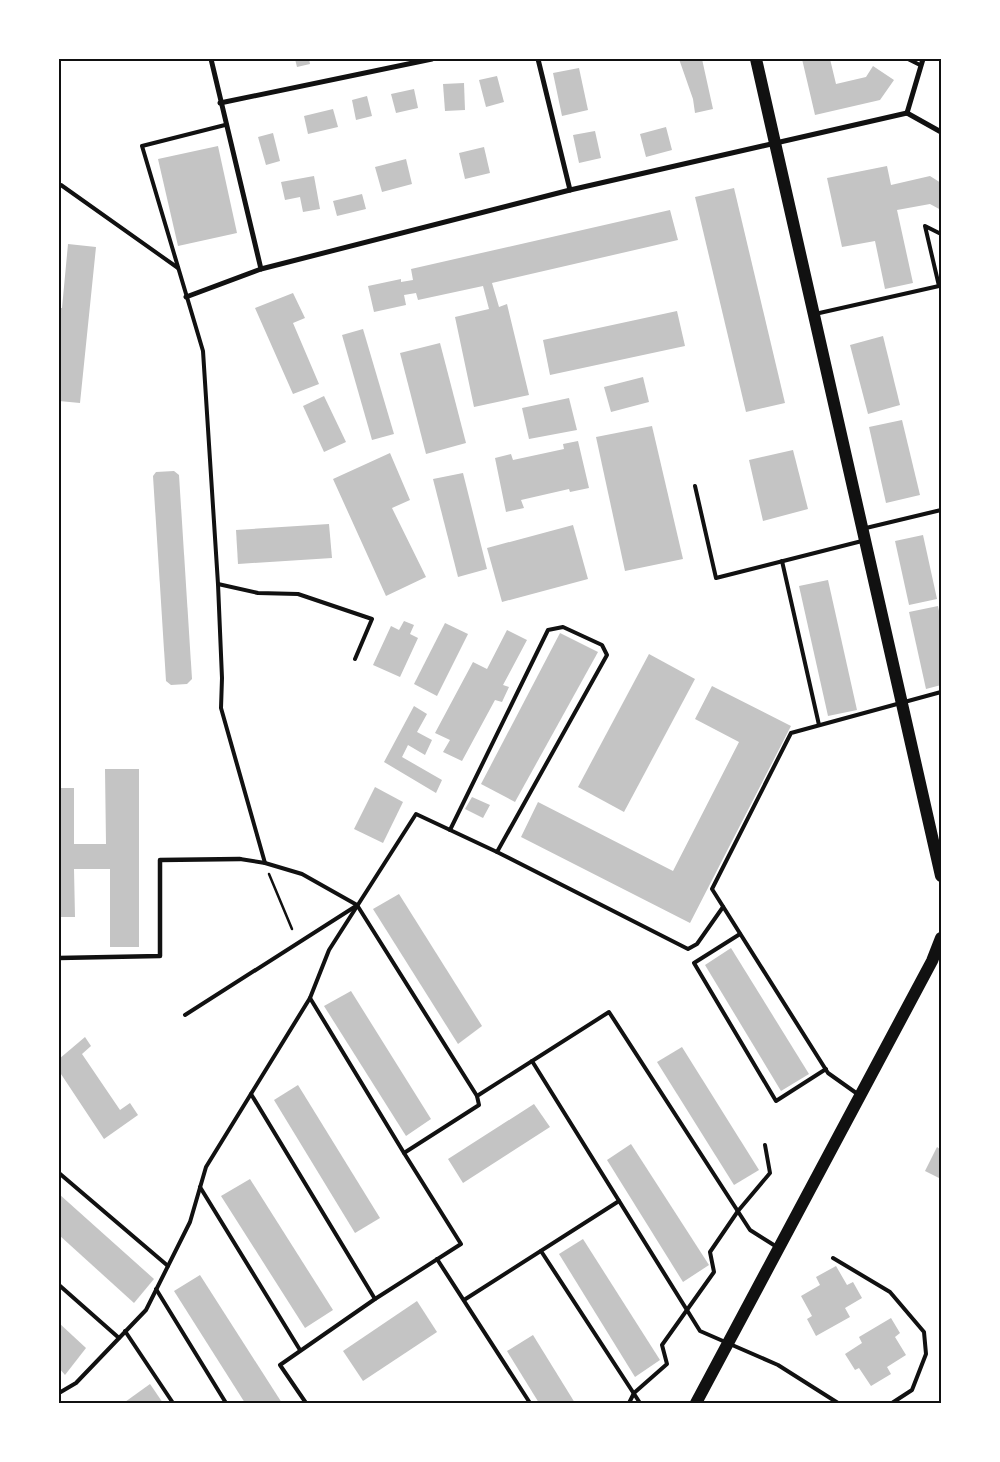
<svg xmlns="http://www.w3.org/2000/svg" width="1000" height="1462" viewBox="0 0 1000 1462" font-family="Overpass,sans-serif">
<rect width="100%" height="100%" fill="#fff"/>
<g fill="#c4c4c4">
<polygon points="295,59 309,59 310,64 297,67"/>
<polygon points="679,59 702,59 713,109 695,113 693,99"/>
<polygon points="802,59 830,59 836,84 866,77 873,66 894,80 880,100 815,115"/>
<polygon points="579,68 588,110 562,116 553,73"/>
<polygon points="497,76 504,102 486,107 479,80"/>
<polygon points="464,83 465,110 445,111 443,84"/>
<polygon points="414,89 418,108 396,113 391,94"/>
<polygon points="367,96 372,116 356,120 352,100"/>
<polygon points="333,109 338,127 308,134 304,116"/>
<polygon points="666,127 672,150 646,157 640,134"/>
<polygon points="595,131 601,158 579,163 573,135"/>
<polygon points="273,133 280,161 266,165 258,137"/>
<polygon points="218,146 237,233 178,246 158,159"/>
<polygon points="484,147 490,173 465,179 459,153"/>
<polygon points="406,159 412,184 382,192 375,167"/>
<polygon points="887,166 891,185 930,176 941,183 941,210 930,204 897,210 913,283 885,289 875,241 842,247 827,178"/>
<polygon points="314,176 320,209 303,212 300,197 285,200 281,182"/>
<polygon points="734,188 785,403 746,412 695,197"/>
<polygon points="362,194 366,209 337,216 333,201"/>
<polygon points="670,210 678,240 492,283 499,307 507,304 529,395 474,407 455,317 489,309 483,286 418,300 416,293 404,295 406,305 374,312 368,286 401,279 401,282 413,280 411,269"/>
<polygon points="68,244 96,247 80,403 59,401 59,308 62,308"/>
<polygon points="293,293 305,318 293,323 319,384 293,394 255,308"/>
<polygon points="677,311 685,346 550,375 543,340"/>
<polygon points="363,329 394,434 372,440 342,335"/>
<polygon points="883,336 900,405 868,414 850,345"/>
<polygon points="440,343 466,443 426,454 400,353"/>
<polygon points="643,377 649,402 611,412 604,387"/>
<polygon points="324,396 346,442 324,452 303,406"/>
<polygon points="569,398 577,430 529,439 522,408"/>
<polygon points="902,420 920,495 886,503 869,427"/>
<polygon points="652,426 683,559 625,571 596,437"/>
<polygon points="578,441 589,488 570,492 569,489 521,500 524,508 506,512 495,458 511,454 513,460 564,449 563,444"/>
<polygon points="793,450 808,509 763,521 749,460"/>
<polygon points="390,453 410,500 392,508 426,577 386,596 333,479"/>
<polygon points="174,471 179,475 192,679 187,684 171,685 166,681 153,476 156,472"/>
<polygon points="463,473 487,569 458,577 433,479"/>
<polygon points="329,524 332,558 238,564 236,530"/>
<polygon points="573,525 588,579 502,602 487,548"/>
<polygon points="923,535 937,599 909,605 895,541"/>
<polygon points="828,580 857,710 828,716 799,586"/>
<polygon points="938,606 941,621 941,685 926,689 909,612"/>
<polygon points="404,621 414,625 410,634 418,638 400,677 373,665 391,626 399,630"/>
<polygon points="445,623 468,634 437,696 414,684"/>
<polygon points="507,630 527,640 503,685 509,687 502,702 495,700 462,761 443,752 450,740 435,733 473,662 487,669"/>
<polygon points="560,633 598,652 515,802 481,784"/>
<polygon points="649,654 695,679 624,812 578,787"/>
<polygon points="712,686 791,726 690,923 521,837 538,802 673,871 739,742 695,719"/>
<polygon points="414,706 427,714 417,732 432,740 425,755 408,745 402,757 442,780 436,793 384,762"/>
<polygon points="105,769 139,769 139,947 110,947 110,869 74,869 75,917 59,917 59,788 74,788 74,844 106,844"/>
<polygon points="375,787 403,802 383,843 354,829"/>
<polygon points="472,797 490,805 483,818 465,809"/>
<polygon points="399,894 482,1026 458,1044 373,909"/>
<polygon points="731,948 809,1074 781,1091 705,965"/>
<polygon points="351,991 431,1119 406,1136 324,1006"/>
<polygon points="85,1037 91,1046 82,1054 120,1110 130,1103 138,1115 104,1139 59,1071 59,1059"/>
<polygon points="682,1047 759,1170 734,1185 657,1062"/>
<polygon points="298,1085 380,1218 355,1233 274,1100"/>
<polygon points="534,1104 550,1127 463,1183 448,1159"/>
<polygon points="631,1144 709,1265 683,1282 607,1160"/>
<polygon points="937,1147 941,1150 941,1179 925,1171"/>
<polygon points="250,1179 333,1310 305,1328 221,1196"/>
<polygon points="59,1194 154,1279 134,1303 59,1235"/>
<polygon points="583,1239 660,1360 635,1377 559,1254"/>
<polygon points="836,1266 847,1285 853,1282 862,1298 845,1308 850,1317 816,1336 807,1319 812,1316 801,1296 820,1285 816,1277"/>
<polygon points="200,1275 282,1403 245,1403 174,1291"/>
<polygon points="417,1301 437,1332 363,1381 343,1351"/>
<polygon points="891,1318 900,1333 895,1337 906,1355 887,1367 891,1374 871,1386 859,1368 855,1370 845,1354 862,1343 859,1337"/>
<polygon points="59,1323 86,1348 65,1375 59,1368"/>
<polygon points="533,1335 575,1403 539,1403 507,1351"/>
<polygon points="150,1384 163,1403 126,1403 125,1402"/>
</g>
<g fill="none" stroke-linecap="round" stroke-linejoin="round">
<polyline stroke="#111" stroke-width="2.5" points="269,874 292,929"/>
<g stroke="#111" stroke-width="4">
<polyline points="908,59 920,65"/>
<polyline points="225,125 142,146 203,351 218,584 222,678 221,708 265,863"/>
<polyline points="61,185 178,268"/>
<polyline points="815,314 939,286 925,226 941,234"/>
<polyline points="695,486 716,578 862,541"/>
<polyline points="866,528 941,510"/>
<polyline points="782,561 819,725"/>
<polyline points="218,584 258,593 298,594 372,619 355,659"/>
<polyline points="450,830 548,630 563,627 602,645 607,655 497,852 688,949 697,944 723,907"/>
<polyline points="240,859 265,863 302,874 357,905 477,1096"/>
<polyline points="740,934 694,963 776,1101 826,1069"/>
<polyline points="310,998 404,1153"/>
<polyline points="185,1015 356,906"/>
<polyline points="532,1061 700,1331 778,1365 838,1403"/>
<polyline points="251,1094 375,1299"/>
<polyline points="859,1095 828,1073 712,889 791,733 941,692"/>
<polyline points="59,1173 168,1266"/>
<polyline points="200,1187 300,1350"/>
<polyline points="541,1251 640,1403"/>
<polyline points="833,1258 890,1292 924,1332 926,1354 912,1390 892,1403"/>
<polyline points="437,1259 530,1403"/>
<polyline points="59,1285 119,1338"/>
<polyline points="156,1289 226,1403"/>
<polyline points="464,1300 619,1201"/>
<polyline points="125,1331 173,1403"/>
<polyline points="59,1393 76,1383 146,1310 190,1222 206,1167 310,998 329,950 416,814 497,852"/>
<polyline points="306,1403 280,1365 375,1299 461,1244 404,1153 479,1105 477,1096 609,1012 750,1230 777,1247"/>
<polyline points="629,1403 634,1393 667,1364 662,1345 714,1272 710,1252 738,1211 770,1173 765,1145"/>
</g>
<polyline stroke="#111" stroke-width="4.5" points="59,958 160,956 160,860 240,859"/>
<g stroke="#111" stroke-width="5">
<polyline points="211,59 261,269"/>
<polyline points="538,59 570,190"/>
<polyline points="220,103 432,59"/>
<polyline points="907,113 923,59"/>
<polyline points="907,113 941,132"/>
<polyline points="186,297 261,269 570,190 907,113"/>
</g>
<g stroke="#111" stroke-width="12">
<polyline points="756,59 941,876"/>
<polyline points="696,1403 932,961 941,938"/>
</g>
</g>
<rect width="1000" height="1462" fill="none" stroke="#ffffff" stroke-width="120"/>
<rect x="60" y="60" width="880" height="1342" fill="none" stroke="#111" stroke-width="2"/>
</svg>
